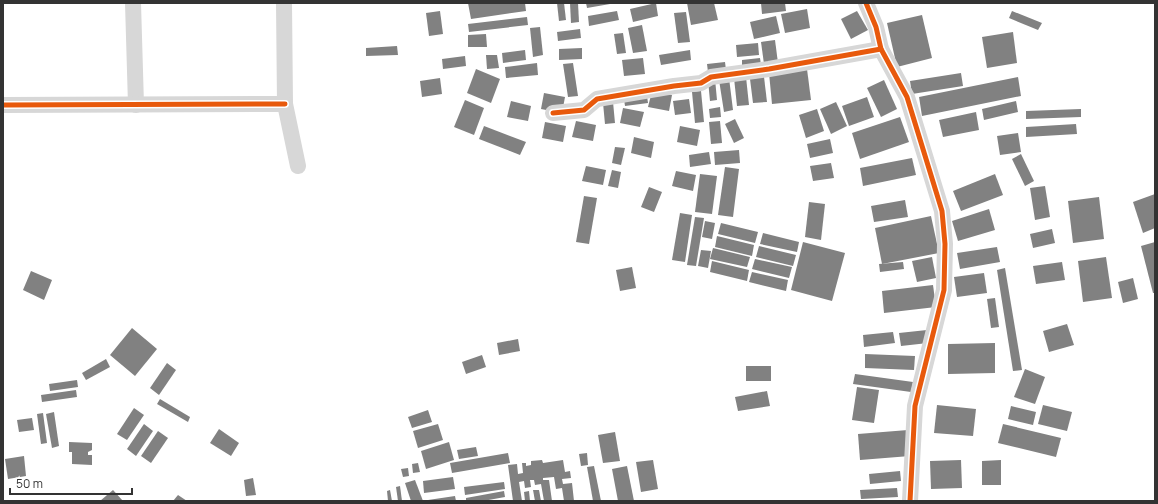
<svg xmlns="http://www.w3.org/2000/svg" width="1158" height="504" viewBox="0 0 1158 504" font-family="Manrope,sans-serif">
<rect width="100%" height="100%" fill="#fff"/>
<g fill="#818181">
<polygon points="468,3 525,3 526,11 471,19"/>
<polygon points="557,3 564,3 566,20 559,21"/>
<polygon points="570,3 578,3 579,22 571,23"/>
<polygon points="586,3 609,3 610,4 587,8"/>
<polygon points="656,3 658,16 633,22 630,9"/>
<polygon points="687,3 714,3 718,20 691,25"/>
<polygon points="761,3 785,3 786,11 762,14"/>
<polygon points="807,9 810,28 785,33 781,14"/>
<polygon points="440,11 443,34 429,36 426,13"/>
<polygon points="617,11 619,20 589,26 588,16"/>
<polygon points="857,11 868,30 851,39 841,19"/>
<polygon points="1012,11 1042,23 1038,30 1009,18"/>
<polygon points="686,12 690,42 678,43 674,13"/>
<polygon points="922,15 932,58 897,67 887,23"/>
<polygon points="776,16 780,33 754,39 750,22"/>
<polygon points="527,17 528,25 469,32 468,24"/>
<polygon points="642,25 647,51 633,53 628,28"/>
<polygon points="540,27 543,55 533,57 530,28"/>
<polygon points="580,29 581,38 558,41 557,32"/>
<polygon points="1013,32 1017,63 987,68 982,37"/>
<polygon points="623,33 626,53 617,54 614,34"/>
<polygon points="486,34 487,47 468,47 468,35"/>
<polygon points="775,40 778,63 764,64 761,42"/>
<polygon points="758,43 759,55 737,57 736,45"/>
<polygon points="397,46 398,55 366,56 366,48"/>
<polygon points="582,48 582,59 559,60 559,49"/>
<polygon points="525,50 526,60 503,63 502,53"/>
<polygon points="690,50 691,60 661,65 659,55"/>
<polygon points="486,55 497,55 499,68 487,69"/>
<polygon points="465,56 466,66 443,69 442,59"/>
<polygon points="643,58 645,74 624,76 622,60"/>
<polygon points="760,58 761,65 742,67 742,60"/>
<polygon points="725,62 726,70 708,72 707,64"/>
<polygon points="537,63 538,75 506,78 505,67"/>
<polygon points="573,63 578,96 568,97 563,64"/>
<polygon points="476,69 500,79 491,103 467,93"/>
<polygon points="807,69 811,100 772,104 769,73"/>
<polygon points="961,73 963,86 912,94 910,81"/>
<polygon points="746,77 749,105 737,106 734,78"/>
<polygon points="764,77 767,102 753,103 750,79"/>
<polygon points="1018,77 1021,96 922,116 919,97"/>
<polygon points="440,78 442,94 422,97 420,81"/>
<polygon points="729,78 733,110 724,112 719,80"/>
<polygon points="715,79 717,100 710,101 708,80"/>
<polygon points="884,80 897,109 881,117 867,88"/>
<polygon points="652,91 672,95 669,111 648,107"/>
<polygon points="701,91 704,122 695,123 692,92"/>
<polygon points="544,93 565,97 562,113 541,109"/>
<polygon points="647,96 648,103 625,106 624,99"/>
<polygon points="867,97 874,117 849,126 842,106"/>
<polygon points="689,99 691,113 675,115 673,101"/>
<polygon points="465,100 484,108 474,135 454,127"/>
<polygon points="511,101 531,106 528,121 507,117"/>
<polygon points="1016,101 1018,112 984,120 982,109"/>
<polygon points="613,102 615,123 605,124 603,103"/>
<polygon points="836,102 847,126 831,134 820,109"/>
<polygon points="720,107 721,117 710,118 709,109"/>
<polygon points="623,108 644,112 640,127 620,123"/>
<polygon points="817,109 824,131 806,138 799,115"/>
<polygon points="1081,109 1081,117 1026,119 1026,111"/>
<polygon points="976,112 979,130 943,137 939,120"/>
<polygon points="900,117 909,142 860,159 852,133"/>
<polygon points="735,119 744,138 734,143 725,124"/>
<polygon points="576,121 596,125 593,141 572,137"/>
<polygon points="720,121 722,143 711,144 709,122"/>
<polygon points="545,122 566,126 563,142 542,138"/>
<polygon points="1076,124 1077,134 1026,137 1026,127"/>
<polygon points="484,126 526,142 520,155 479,139"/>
<polygon points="680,126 700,130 697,146 677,142"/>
<polygon points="1018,133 1021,152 1000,155 997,136"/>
<polygon points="634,137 654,142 651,158 631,153"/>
<polygon points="830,139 833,153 810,158 807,144"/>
<polygon points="615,147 625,148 621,165 612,163"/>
<polygon points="739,150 740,163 715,165 714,152"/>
<polygon points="709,152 711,164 690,167 689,155"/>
<polygon points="1021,154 1034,181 1025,186 1012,159"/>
<polygon points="912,158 916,175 863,186 860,168"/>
<polygon points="831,163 834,178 813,181 810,166"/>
<polygon points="586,166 606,170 603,185 582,181"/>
<polygon points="725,167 739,169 733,217 718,215"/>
<polygon points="612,170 621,172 618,188 608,186"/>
<polygon points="676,171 696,175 693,191 672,186"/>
<polygon points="700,174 717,176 712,214 695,212"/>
<polygon points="995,174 1003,195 961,211 953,191"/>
<polygon points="1045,186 1050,217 1035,220 1030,188"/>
<polygon points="649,187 662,192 654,212 641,207"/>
<polygon points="1155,194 1155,228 1143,233 1133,202"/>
<polygon points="584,196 597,198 589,244 576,242"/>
<polygon points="1099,197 1104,239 1073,243 1068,201"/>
<polygon points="905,200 908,217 874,222 871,206"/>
<polygon points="809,202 825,204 821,240 805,237"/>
<polygon points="989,209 995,230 958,241 952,221"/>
<polygon points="680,213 692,215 685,262 672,260"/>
<polygon points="931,216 939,253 882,264 875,228"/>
<polygon points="695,217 704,218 696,266 687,265"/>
<polygon points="705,221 715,223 712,239 702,237"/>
<polygon points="721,223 758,232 755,243 718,234"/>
<polygon points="1052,229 1055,243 1033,248 1030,234"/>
<polygon points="763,233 799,242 797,252 760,244"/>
<polygon points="717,236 754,245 752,256 715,247"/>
<polygon points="803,242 845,253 832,301 791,290"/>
<polygon points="1155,242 1155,293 1153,293 1141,246"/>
<polygon points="759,246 796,255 793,266 756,257"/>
<polygon points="997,247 1000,262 960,269 957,253"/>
<polygon points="713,248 750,257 747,267 710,259"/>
<polygon points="701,250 711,251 708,268 698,266"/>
<polygon points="932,257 936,278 917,282 912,261"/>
<polygon points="1106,257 1112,298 1083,302 1078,261"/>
<polygon points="755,259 792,267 789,278 752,269"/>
<polygon points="712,261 749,270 747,281 710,272"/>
<polygon points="903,262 904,269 880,272 879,264"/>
<polygon points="1062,262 1065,280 1036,284 1033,266"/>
<polygon points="632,267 636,288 620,291 616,270"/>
<polygon points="1005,268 1022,370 1013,371 997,270"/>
<polygon points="31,271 52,280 44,300 23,290"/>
<polygon points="752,272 788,280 786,291 749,282"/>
<polygon points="984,273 987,293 957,297 954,277"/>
<polygon points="1133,278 1138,299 1123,303 1118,282"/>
<polygon points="933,285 936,307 884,313 882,291"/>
<polygon points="995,298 999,327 991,328 987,299"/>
<polygon points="1067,324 1074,345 1049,352 1043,331"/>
<polygon points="132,328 157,349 135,376 110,355"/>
<polygon points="927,330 928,343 901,346 899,333"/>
<polygon points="893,332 895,343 864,347 863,335"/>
<polygon points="518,339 520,351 499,355 497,343"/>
<polygon points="995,343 995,373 948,374 948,344"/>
<polygon points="865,354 915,356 914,370 865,368"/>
<polygon points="482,355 486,367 466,374 462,362"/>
<polygon points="106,359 110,367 86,380 82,373"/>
<polygon points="167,363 176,370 159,395 150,388"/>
<rect x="746" y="366" width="25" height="15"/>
<polygon points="1025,369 1045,377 1035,404 1014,397"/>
<polygon points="855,374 913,382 911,392 853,384"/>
<polygon points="77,380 78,387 50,391 49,384"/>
<polygon points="857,387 879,390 874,423 852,420"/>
<polygon points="76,390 77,397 42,402 41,395"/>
<polygon points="767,391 770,406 738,411 735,397"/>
<polygon points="160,399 190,417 188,422 157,404"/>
<polygon points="937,405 976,409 973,436 934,433"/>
<polygon points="1043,405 1072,412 1067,431 1038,424"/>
<polygon points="1011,406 1036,412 1033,425 1008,419"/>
<polygon points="134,408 144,415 127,440 117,434"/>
<polygon points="428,410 432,422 412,428 408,417"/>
<polygon points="54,412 59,446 52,448 46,414"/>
<polygon points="43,413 47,443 41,444 37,414"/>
<polygon points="32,418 34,430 19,432 17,420"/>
<polygon points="144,424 153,431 136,456 127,449"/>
<polygon points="438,424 443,440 418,448 413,431"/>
<polygon points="1003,424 1061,438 1056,457 998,443"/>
<polygon points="219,429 239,443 231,456 210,443"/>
<polygon points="908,430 910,456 860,460 858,434"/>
<polygon points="158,431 168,438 151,463 141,456"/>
<polygon points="615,432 620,461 603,463 598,435"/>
<polygon points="69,442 92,443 92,450 88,452 88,455 92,455 92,465 72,464 72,452 69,452"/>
<polygon points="449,442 454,460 426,469 421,451"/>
<polygon points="476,447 478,456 459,459 457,450"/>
<polygon points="508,453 510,463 452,473 450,463"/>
<polygon points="587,453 588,465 581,466 579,454"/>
<polygon points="24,456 26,476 8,479 5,459"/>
<polygon points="542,460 543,463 563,460 565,472 570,471 571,478 562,479 563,484 572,483 574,501 564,501 562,488 556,489 554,477 543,478 543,480 549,480 552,501 544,501 541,484 535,485 534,480 530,480 531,487 525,488 524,481 519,482 522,501 513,501 508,465 517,464 518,474 523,473 522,463 526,463 526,466 531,465 531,461"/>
<polygon points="653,460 658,489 641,492 636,462"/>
<polygon points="961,460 962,488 931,489 930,461"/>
<polygon points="1001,460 1001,485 982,485 982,461"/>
<polygon points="418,463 420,472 413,473 412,464"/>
<polygon points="594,466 601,501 593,501 587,467"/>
<polygon points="627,466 634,501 618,501 612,469"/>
<polygon points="408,468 409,476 403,477 401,469"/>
<polygon points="900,471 901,481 870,484 869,474"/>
<polygon points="453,477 455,489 424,493 423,481"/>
<polygon points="253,478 256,495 246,496 244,480"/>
<polygon points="415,480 423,501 411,501 405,483"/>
<polygon points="504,482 505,489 465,495 464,487"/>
<polygon points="400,486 402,501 398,501 396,487"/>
<polygon points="897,488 898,497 861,499 860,490"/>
<polygon points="113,490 123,501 100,501"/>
<polygon points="390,490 392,501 388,501 387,491"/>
<polygon points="533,490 539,490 541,501 535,501"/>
<polygon points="504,491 505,497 483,501 466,501 466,498"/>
<polygon points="529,491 530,501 525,501 524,492"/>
<polygon points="178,495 187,501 173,501"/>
<polygon points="455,496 456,501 428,501 428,500"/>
</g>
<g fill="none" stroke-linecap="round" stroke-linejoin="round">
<g stroke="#d7d7d7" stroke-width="16">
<polyline points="133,3 136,105"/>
<polyline points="284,3 285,104 298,166"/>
<polyline points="866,3 876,27 881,49 907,97 942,211 945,244 944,290 915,406 910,501"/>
<polyline points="3,105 285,104"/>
<polyline points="553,113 584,110 597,99 674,86 701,83 711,77 769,69 881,49"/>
</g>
<defs>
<g id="cycleway">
<polyline points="866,3 876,27 881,49 907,97 942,211 945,244 944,290 915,406 910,501"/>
<polyline points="3,105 285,104"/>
<polyline points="553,113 584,110 597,99 674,86 701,83 711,77 769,69 881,49"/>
</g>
</defs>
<use href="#cycleway" stroke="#fff" stroke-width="8"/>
<use href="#cycleway" stroke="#e8590c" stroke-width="5"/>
</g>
<rect width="1158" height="504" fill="none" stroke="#333333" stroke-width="8"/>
<path d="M10 488v6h122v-6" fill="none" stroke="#333333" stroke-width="2"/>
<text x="16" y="488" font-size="12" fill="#333333" stroke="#ffffff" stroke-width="3" paint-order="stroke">50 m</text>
</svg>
